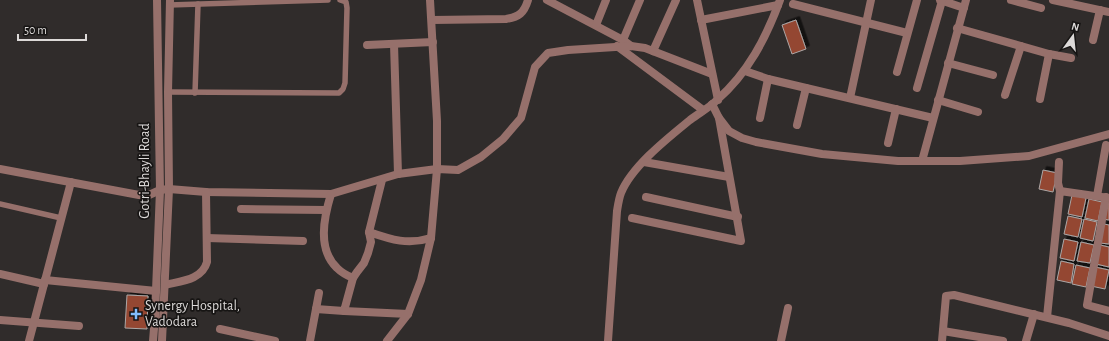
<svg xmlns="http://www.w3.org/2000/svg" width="1109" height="341" viewBox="0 0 1109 341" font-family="'Alegreya Sans',sans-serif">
<defs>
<filter id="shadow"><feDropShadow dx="3.5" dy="-3.5" stdDeviation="0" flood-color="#0009"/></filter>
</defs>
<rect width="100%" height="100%" fill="#302c2b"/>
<g fill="#944732" stroke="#aca7a6" filter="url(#shadow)">
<polygon points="796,20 806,49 792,54 782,25"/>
<polygon points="1043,170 1057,173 1053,192 1039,189"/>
<polygon points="1072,195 1086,198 1082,217 1068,214"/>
<polygon points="1089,199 1102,202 1098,221 1085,218"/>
<polygon points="1109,201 1109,220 1103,219"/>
<polygon points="1068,216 1082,219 1078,237 1064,234"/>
<polygon points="1084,219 1097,222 1093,241 1080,238"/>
<polygon points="1104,224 1109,225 1109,244 1100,243"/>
<polygon points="1064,239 1078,242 1074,261 1060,258"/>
<polygon points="1081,242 1094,245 1090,263 1077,261"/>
<polygon points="1100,245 1109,247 1109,267 1096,264"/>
<polygon points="1061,261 1074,264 1071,283 1057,280"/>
<polygon points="1076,265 1090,268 1086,287 1072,284"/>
<polygon points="1095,267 1109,270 1105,289 1091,286"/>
<polygon points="127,295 148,296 147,329 125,328"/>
</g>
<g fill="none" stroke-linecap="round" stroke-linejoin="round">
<g stroke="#96706b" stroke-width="5.5">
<polyline points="169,5 328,0"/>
<polyline points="168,92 339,93 343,89 345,83 347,8 346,2 340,0"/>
<polyline points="195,93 198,4"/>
<polyline points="0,204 61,218"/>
</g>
<g stroke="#96706b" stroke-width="8">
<polyline points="547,0 623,40 631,46"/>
<polyline points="697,0 718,100"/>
<polyline points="940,0 964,8"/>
<polyline points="1011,0 1041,8"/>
<polyline points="1053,0 1109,12"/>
<polyline points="793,4 907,33"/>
<path d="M432,20l74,-1c13,-2 18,-6 22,-19"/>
<polyline points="701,20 778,5"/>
<polyline points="596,25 606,0"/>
<polyline points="957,28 1049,54 1071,58"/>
<polyline points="623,40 640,0"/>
<polyline points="1093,40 1100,10"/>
<polyline points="394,44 398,174"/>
<polyline points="367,45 433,42"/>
<polyline points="617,46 703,110"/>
<polyline points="653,51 676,0"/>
<polyline points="948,63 993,75"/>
<polyline points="745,71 768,79 933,118"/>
<polyline points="897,72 917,0"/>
<polyline points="917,88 942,1"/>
<polyline points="1005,95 1021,46"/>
<polyline points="850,98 871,0"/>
<polyline points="1040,99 1049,54"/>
<polyline points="938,100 978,112"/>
<polyline points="760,118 768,79"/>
<polyline points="797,125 806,88"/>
<polyline points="888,143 896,109"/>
<polyline points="922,161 966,0"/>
<polyline points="644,162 729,177"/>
<polyline points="1059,162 1058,183 1060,191"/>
<polyline points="0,169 139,195 149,195 160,190 169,189 206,192 331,194 398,174 437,169 458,170 481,157 503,139 521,118 535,67 548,53 568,50 631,46 645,48 712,74"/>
<path d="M331,194c-7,23 -14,55 6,74 5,5 11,8 16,10"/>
<polyline points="1097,196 1106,145"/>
<polyline points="646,197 738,217"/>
<polyline points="1106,197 1087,305 1109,311"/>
<polyline points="241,209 326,210"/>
<polyline points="632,218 741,241 719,118"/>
<path d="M369,232c23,8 39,13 62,6"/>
<polyline points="207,238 303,241"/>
<polyline points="0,274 44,284"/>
<polyline points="45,280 156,291"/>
<path d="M165,285c16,-4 37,-5 42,-23l-1,-70"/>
<polyline points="316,309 344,311 353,278 357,272 364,263 368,253 371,242 369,232 382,180"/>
<polyline points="344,311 408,314"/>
<polyline points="1047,317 1060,191 1109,198"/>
<polyline points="0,320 79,326"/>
<polyline points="220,329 275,341"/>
<polyline points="943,331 1003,341"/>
<polyline points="29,341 71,182"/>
<polyline points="310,341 319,293"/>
<polyline points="387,341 408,314 421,280 431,238 437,169 437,121 430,0"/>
<polyline points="781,341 788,308"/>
<polyline points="942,341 946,296 954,295 1069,323 1109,336"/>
<polyline points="1026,341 1034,314"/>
</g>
<g stroke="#96706b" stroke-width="8">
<polyline points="712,104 719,118 729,131 742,138 756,142 822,154 898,161 960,161 1029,156 1109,134"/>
<polyline points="153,341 155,316 160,190 157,0"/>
<polyline points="162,341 169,189 168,92 170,0"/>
<path d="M608,341l9,-130c1,-6 2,-13 4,-18 11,-27 47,-55 69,-73 9,-7 19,-12 27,-20 31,-27 49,-62 63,-100"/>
</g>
</g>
<path fill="#84bcfb" stroke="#171514" stroke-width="1.5" d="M134 308h4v4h4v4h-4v4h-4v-4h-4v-4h4z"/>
<g text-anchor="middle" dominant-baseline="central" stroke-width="3.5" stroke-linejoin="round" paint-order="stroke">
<g font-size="14" fill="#dcd9d8" stroke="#171514">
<text transform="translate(145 171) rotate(-90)">Gotri-Bhayli Road</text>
</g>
<g font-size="14" fill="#dcd9d8" stroke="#171514" text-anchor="start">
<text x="145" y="306">Synergy Hospital,<tspan x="145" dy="16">Vadodara</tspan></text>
</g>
</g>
<g transform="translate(1073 36) rotate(15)" stroke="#171514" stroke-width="3" paint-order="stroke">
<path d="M0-3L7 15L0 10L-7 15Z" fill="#dcd9d8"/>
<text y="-6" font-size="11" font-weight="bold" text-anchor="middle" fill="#dcd9d8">N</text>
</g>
<path d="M18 34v6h68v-6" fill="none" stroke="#dcd9d8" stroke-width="2"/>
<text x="24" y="34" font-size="12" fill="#dcd9d8" stroke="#171514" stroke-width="3" paint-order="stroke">50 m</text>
</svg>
